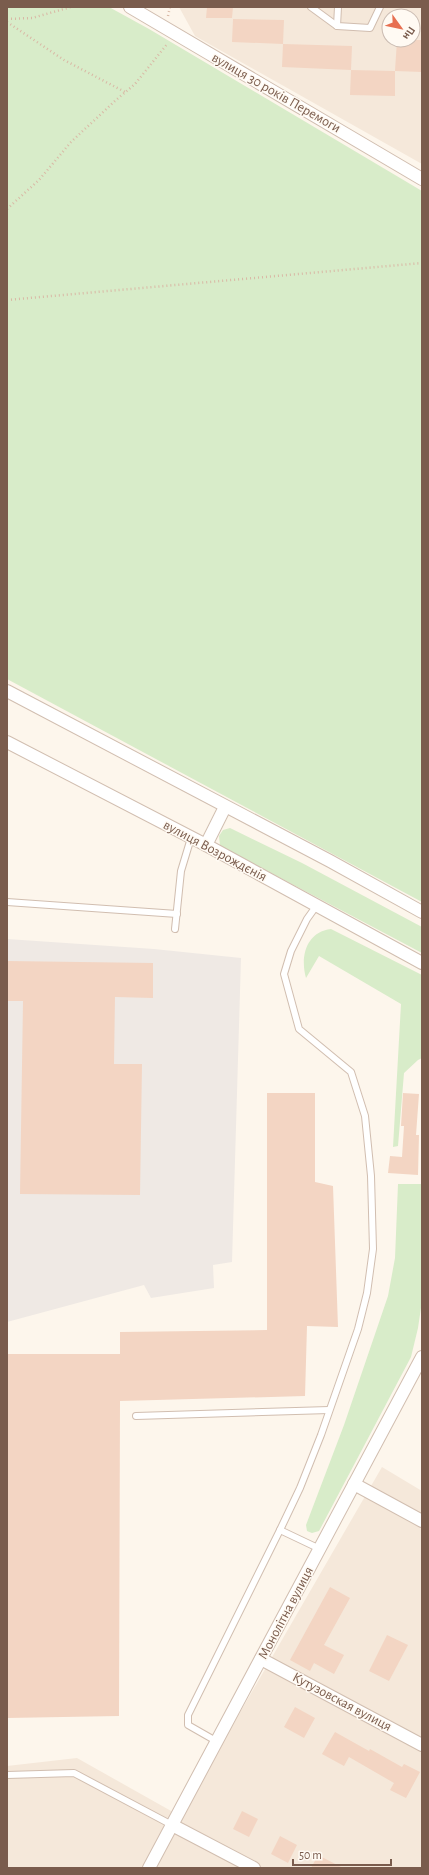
<svg xmlns="http://www.w3.org/2000/svg" width="429" height="1875" viewBox="0 0 429 1875" font-family="'Alegreya Sans',sans-serif">
<rect width="100%" height="100%" fill="#fdf6ec"/>
<g fill="#f5e8da" fill-rule="evenodd">
<path d="M179,7h243v157l-227,-128zM389,16h24v24h-24z"/>
<polygon points="382,1467 422,1491 422,1868 7,1868 7,1766 77,1758 180,1816"/>
</g>
<polygon fill="#efe9e4" points="7,939 154,949 241,958 232,1262 213,1265 214,1288 151,1298 144,1285 7,1322"/>
<g fill="#d8ecc9">
<polygon points="7,7 109,7 149,29 422,191 422,902 7,679"/>
<polygon points="230,828 302,863 422,927 422,953 220,846 219,836 223,830"/>
<path d="M331,929l91,46v83l-4,2 -14,13 -6,73 -5,1 8,-143 -82,-48 -13,22c-6,-21 0,-46 25,-49z"/>
<polygon points="398,1184 422,1184 422,1301 418,1328 411,1357 319,1531 312,1533 307,1531 306,1525 344,1425 388,1296 395,1258"/>
</g>
<g fill="#f3d5c3">
<polygon points="207,7 233,7 232,18 206,18"/>
<polygon points="233,19 284,20 283,44 232,42"/>
<polygon points="397,40 422,40 422,72 395,71"/>
<polygon points="283,44 352,46 351,70 282,67"/>
<polygon points="351,70 395,71 395,96 350,95"/>
<polygon points="7,961 153,963 153,998 115,997 114,1064 142,1064 140,1195 20,1194 23,1001 7,1001"/>
<polygon points="267,1093 315,1093 315,1182 333,1186 338,1327 307,1326 305,1396 120,1401 119,1716 7,1718 7,1354 120,1354 120,1332 267,1330"/>
<polygon points="403,1093 419,1094 416,1135 419,1135 418,1175 388,1173 390,1156 402,1157 404,1126 401,1126"/>
<polygon points="330,1587 350,1598 324,1645 344,1655 334,1674 314,1663 310,1671 290,1660"/>
<polygon points="387,1635 408,1645 389,1681 369,1671"/>
<polygon points="295,1707 315,1718 304,1738 284,1727"/>
<polygon points="335,1732 369,1751 370,1749 402,1767 404,1764 420,1772 406,1798 390,1790 394,1783 349,1757 344,1766 322,1754"/>
<polygon points="242,1811 258,1819 249,1837 233,1829"/>
<polygon points="280,1836 297,1845 288,1863 271,1854"/>
<polygon points="318,1855 343,1868 311,1868"/>
</g>
<g fill="none" stroke-linecap="round" stroke-linejoin="round">
<defs>
<g id="service">
<polyline points="311,7 337,26 370,28 380,7"/>
<polyline points="337,26 338,7"/>
<polyline points="7,902 177,914"/>
<polyline points="317,905 307,919 291,951 284,974 299,1029 351,1072 365,1116 371,1176 373,1249 367,1293 358,1329 321,1435 300,1488 280,1530 320,1549"/>
<polyline points="175,929 181,871 191,838"/>
<polyline points="136,1416 329,1410"/>
<polyline points="216,1741 188,1725 188,1715 280,1530"/>
<polyline points="7,1775 74,1773 172,1825"/>
</g>
<g id="minor">
<polyline points="130,7 422,179"/>
<polyline points="7,691 330,861 422,912"/>
<polyline points="7,742 206,845 422,963"/>
<polyline points="206,845 225,807"/>
<polyline points="354,1484 422,1521"/>
<polyline points="261,1659 422,1745"/>
<polyline points="172,1825 254,1868"/>
<polyline points="149,1868 422,1357"/>
</g>
</defs>
<use href="#service" stroke="#d1beb0" stroke-width="8"/>
<use href="#minor" stroke="#d1beb0" stroke-width="14"/>
<g stroke="#d9b8a5" stroke-width="2.5" stroke-dasharray="1 3" stroke-linecap="butt">
<polyline points="168,16 170,7"/>
<polyline points="7,19 32,18 71,7"/>
<polyline points="7,22 64,60 125,92"/>
<polyline points="7,209 39,180 71,142 116,100 135,84 168,43"/>
<polyline points="7,300 422,263"/>
</g>
<use href="#service" stroke="#fff" stroke-width="6"/>
<use href="#minor" stroke="#fff" stroke-width="12"/>
</g>
<g text-anchor="middle" dominant-baseline="central" stroke-width="3" stroke-linejoin="round" paint-order="stroke">
<g font-size="14" fill="#7a5c4d" stroke="#fffaf3">
<text transform="translate(276 93) rotate(30)">вулиця 30 років Перемоги</text>
<text transform="translate(215 851) rotate(28)">вулиця Возрождєнія</text>
<text transform="translate(286 1613) rotate(-62)">Монолітна вулиця</text>
<text transform="translate(342 1702) rotate(28)">Кутузовская вулиця</text>
</g>
</g>
<rect width="429" height="1875" fill="none" stroke="#7a5c4d" stroke-width="16"/>
<g transform="translate(401 28) rotate(123)"><circle r="19" fill="#fffaf3" stroke="#cabbb1"/>
<path d="M0-3L7 15L0 10L-7 15Z" fill="#e76f51"/>
<text y="-6" font-size="11" font-weight="bold" text-anchor="middle" fill="#7a5c4d">Пн</text>
</g>
<path d="M293 1859v6h98v-6" fill="none" stroke="#7a5c4d" stroke-width="2"/>
<text x="299" y="1859" font-size="12" fill="#7a5c4d" stroke="#fffaf3" stroke-width="3" paint-order="stroke">50 m</text>
</svg>
